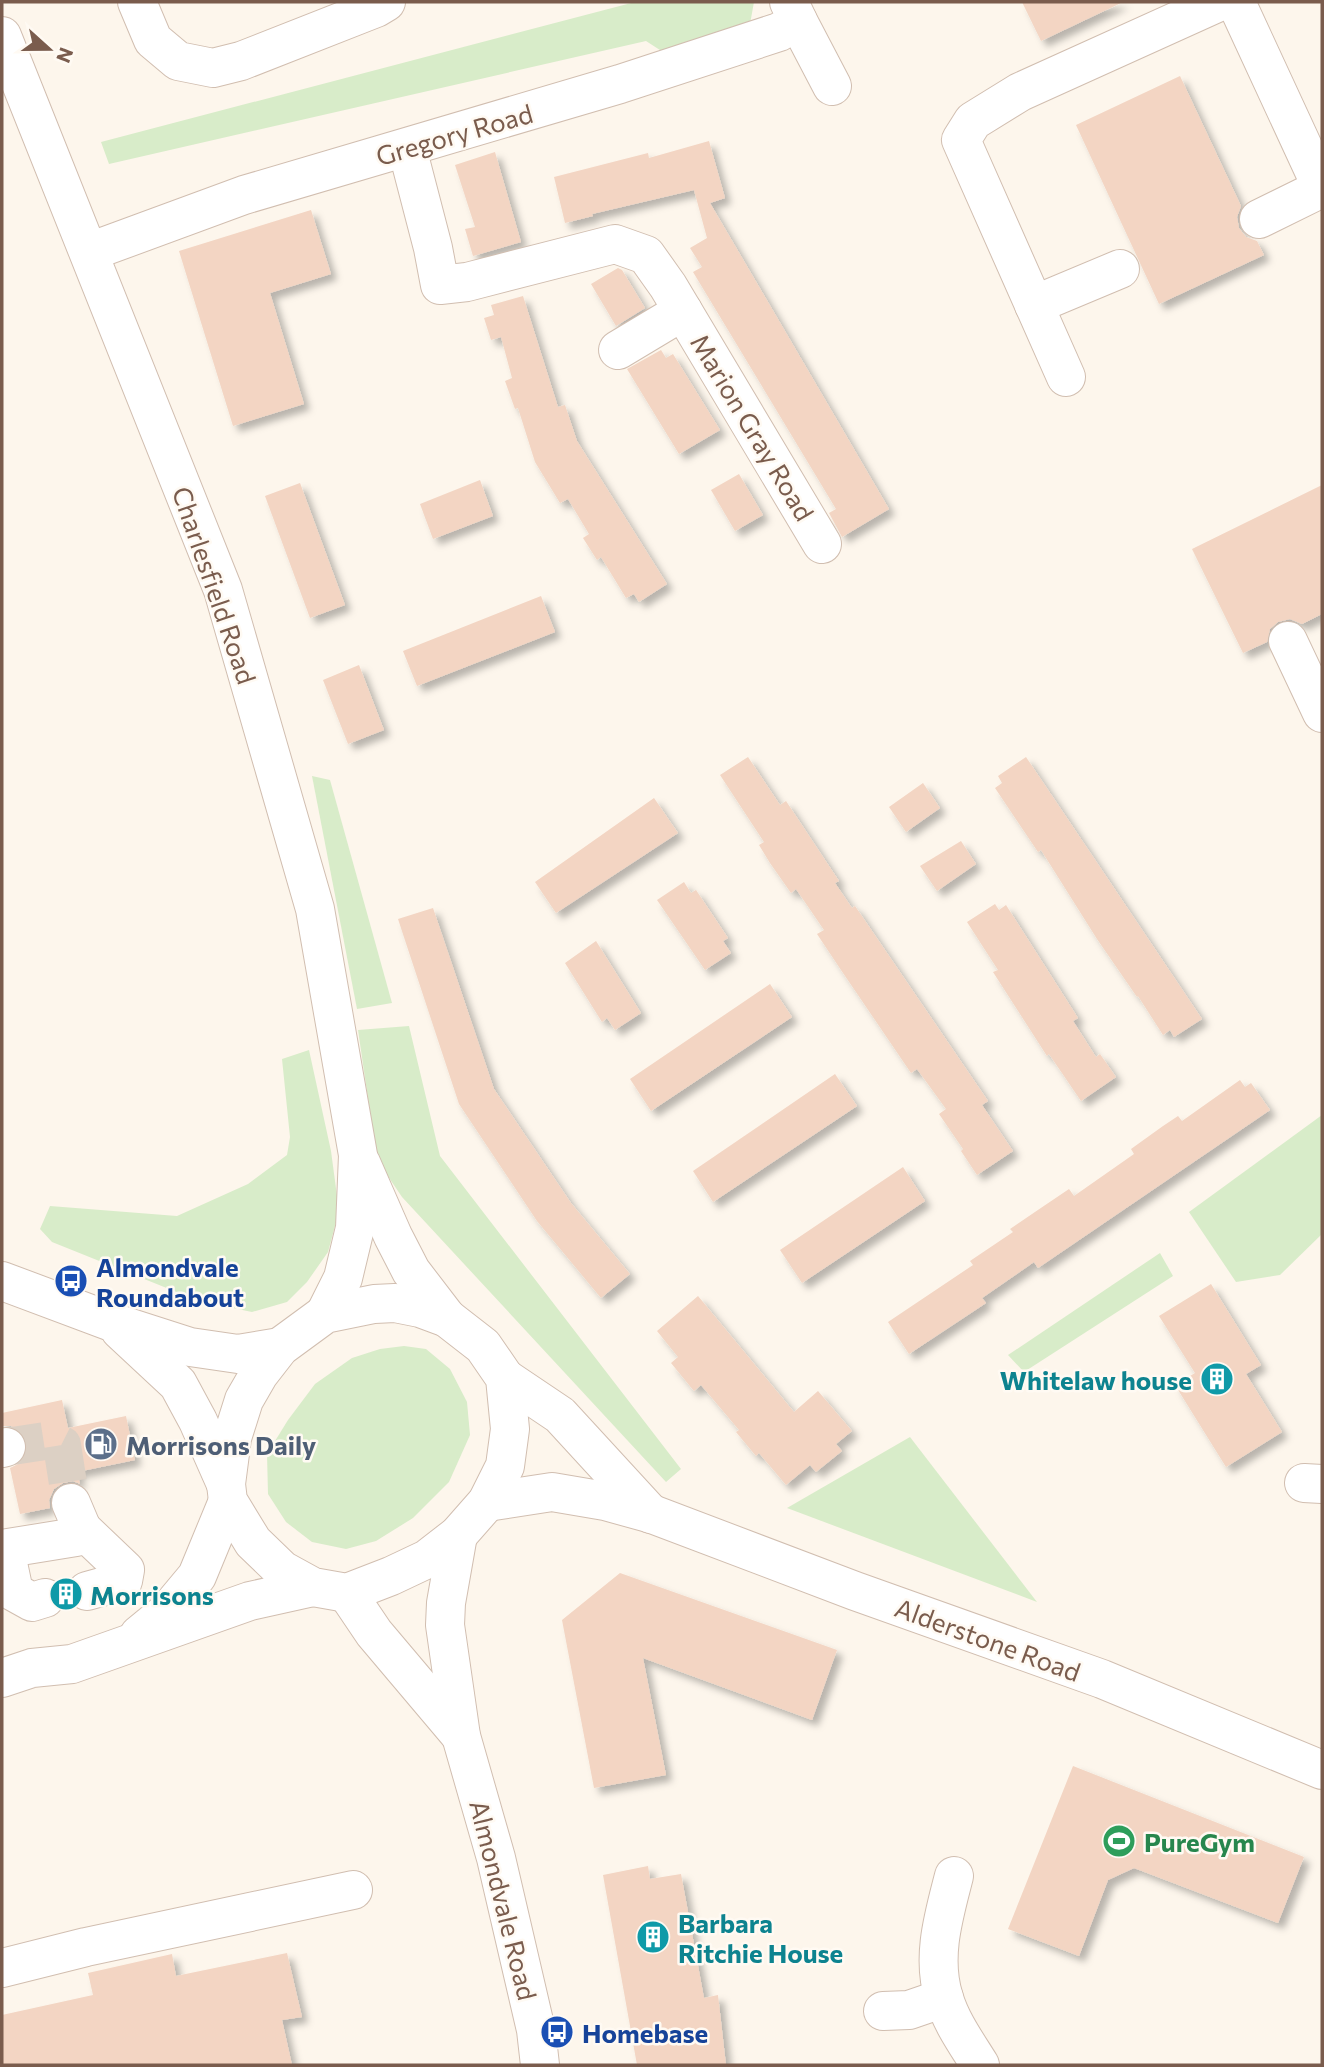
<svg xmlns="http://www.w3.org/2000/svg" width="1324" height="2067" viewBox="0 0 1324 2067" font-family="Commissioner,sans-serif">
<defs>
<filter id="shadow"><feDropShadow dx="6" dy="6" stdDeviation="3.5" flood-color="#0004"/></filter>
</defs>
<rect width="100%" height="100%" fill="#fdf6ec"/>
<g fill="#d8ecc9">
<polygon points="635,2 754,2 750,24 680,63 646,41 109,164 101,142"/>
<polygon points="312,776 330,780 392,1003 357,1009"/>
<polygon points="409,1026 440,1156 681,1469 666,1482 402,1197 377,1160 358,1030"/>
<polygon points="309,1050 331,1151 339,1211 328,1252 307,1282 287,1302 252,1312 199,1301 52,1242 40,1229 50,1206 177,1216 248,1184 287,1155 290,1137 282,1059"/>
<polygon points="1322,1115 1322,1234 1280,1275 1236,1282 1189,1212"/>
<polygon points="1160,1253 1173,1276 1024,1372 1008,1355"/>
<polygon points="404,1346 426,1349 450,1369 467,1402 470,1435 449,1482 413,1518 376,1541 346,1549 312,1542 286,1522 268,1494 267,1454 288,1420 315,1384 352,1358 380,1349"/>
<polygon points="910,1437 1037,1602 787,1508"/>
</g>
<g fill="#f3d5c3" filter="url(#shadow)">
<polygon points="1022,2 1123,2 1041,41"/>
<polygon points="1180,76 1241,206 1237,217 1239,228 1246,237 1257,241 1264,255 1159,304 1076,125"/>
<polygon points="709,141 725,198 710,203 889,509 842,537 829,513 836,509 693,272 702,267 690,248 707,238 694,190 592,214 593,216 565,223 554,177 648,153 649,158"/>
<polygon points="495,152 521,242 473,256 465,229 475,227 455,165"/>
<polygon points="311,210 331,274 270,293 304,404 233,426 179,251"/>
<polygon points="618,268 622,270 645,308 616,326 591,284"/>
<polygon points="523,296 558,407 565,405 577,441 667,584 639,602 634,594 626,598 601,557 597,560 583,538 589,534 568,499 560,503 535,462 518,408 515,409 505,381 512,378 501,337 491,340 484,318 494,315 491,305"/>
<polygon points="661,350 666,358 673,354 720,430 679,454 627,369"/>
<polygon points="739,474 763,515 735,531 711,490"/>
<polygon points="480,480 493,516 433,539 420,504"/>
<polygon points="300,483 345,605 310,618 265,496"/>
<polygon points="1322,485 1322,614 1302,624 1290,619 1278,622 1270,629 1267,642 1243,653 1192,549"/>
<polygon points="541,596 555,632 417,686 403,651"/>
<polygon points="359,665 384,730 348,744 323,680"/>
<polygon points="748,757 780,805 786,801 839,881 835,883 852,908 855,906 988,1101 982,1105 1013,1151 977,1175 961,1151 963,1149 939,1114 946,1109 917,1069 911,1073 841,970 817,934 824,930 796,889 791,893 770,863 759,845 764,842 720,775"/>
<polygon points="1026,757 1202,1019 1174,1037 1170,1030 1163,1035 1138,996 1137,997 1097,939 1041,850 1038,852 995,788 1002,783 998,776"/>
<polygon points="923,783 940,808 906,832 889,807"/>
<polygon points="654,798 678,833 556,913 535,882"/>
<polygon points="961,841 976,864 937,891 920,866"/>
<polygon points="684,882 691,893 696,890 728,938 723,941 731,953 705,970 657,900"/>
<polygon points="995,904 999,910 1006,905 1078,1018 1073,1021 1096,1057 1100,1054 1116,1077 1081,1101 1049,1054 1047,1056 993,972 998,970 967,922"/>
<polygon points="433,908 494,1089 571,1203 630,1274 601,1298 537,1221 459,1104 398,919"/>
<polygon points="596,941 641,1013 615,1030 607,1018 602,1022 565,963"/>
<polygon points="770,984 792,1017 651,1111 630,1079"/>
<polygon points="835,1074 857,1106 713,1202 693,1171"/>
<polygon points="1240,1080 1245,1087 1251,1083 1270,1110 1038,1268 1034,1262 982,1298 986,1303 909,1354 888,1322 973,1265 970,1261 1013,1232 1010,1229 1032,1214 1069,1189 1074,1196 1134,1154 1131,1149 1163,1126 1178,1116 1182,1121"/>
<polygon points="903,1167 925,1201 802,1283 780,1250"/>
<polygon points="1211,1284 1261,1365 1246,1374 1282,1432 1226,1467 1175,1385 1195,1373 1159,1316"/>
<polygon points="698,1296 794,1412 818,1391 852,1431 836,1444 842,1451 816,1472 810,1465 786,1485 759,1453 756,1456 736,1432 739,1430 701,1385 694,1391 671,1363 678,1357 657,1331"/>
<polygon points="62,1400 68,1428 126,1416 135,1460 77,1472 80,1484 73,1481 63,1483 54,1489 49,1500 50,1508 20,1514 10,1468 22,1462 27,1454 27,1442 21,1431 11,1426 2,1426 2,1413"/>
<polygon points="620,1573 837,1650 812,1720 643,1658 666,1775 594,1788 562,1620"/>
<polygon points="1073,1766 1304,1857 1278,1923 1134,1868 1108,1880 1079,1956 1008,1929"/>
<polygon points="648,1866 650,1879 681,1874 704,1998 718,1995 726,2065 637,2065 603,1875"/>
<polygon points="287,1953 302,2017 282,2020 292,2065 2,2065 2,2015 93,1995 88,1973 172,1954 176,1976"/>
</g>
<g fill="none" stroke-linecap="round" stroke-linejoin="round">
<polyline stroke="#dcd0c4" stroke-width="38" stroke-dasharray="38 19" stroke-linecap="butt" points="6,1447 52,1440 62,1445 71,1503"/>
<defs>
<g id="minor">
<polyline points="137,2 153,40 178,61 213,68 241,61 376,8 386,2"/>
<polyline points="1236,2 1322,188"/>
<polyline points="798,21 832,86"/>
<polyline points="2,36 223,590 315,909 358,1155 355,1228 343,1278 325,1314"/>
<polyline points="407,148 433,248 440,285 467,282 615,244 646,255 668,286 822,544"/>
<polyline points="1259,219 1322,188"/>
<polyline points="89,252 244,195 620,84 779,32 798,21 789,2"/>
<polyline points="1034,305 1120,269"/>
<polyline points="618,350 683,311"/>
<polyline points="1066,377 961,140 973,121 1020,92 1219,2"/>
<polyline points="1288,641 1322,713"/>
<polyline points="361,1163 393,1236 411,1271 447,1318"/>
<polyline points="2,1281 109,1321 190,1347 238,1354 280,1347"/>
<polygon points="395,1303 420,1308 447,1318 483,1346 505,1378 510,1429 505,1466 487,1502 458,1535 427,1559 391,1576 347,1593 313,1587 282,1570 253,1542 228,1501 226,1484 232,1438 244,1400 259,1374 280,1347 325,1314 374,1304"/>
<polyline points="120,1330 178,1384 198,1421 225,1482"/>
<polyline points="505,1378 560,1415 651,1514"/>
<polyline points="2,1448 6,1447"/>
<polyline points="1304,1483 1322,1484"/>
<polyline points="487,1502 552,1492 605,1501 652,1514 855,1591 1102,1679 1322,1770"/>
<polyline points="82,1529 125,1570 123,1581 87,1591"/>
<polyline points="458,1535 446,1603 445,1625 461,1736 496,1858 536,2030 540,2065"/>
<polyline points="2,1549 76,1537 82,1529 71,1503"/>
<polyline points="5,1549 14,1592 32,1602 45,1598"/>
<polyline points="347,1593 374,1633 461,1736"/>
<polyline points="139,1635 167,1612 197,1576 228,1501"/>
<polyline points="2,1678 32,1668 72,1664 250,1601 313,1587"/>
<path d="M954,1876c-10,39 -23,81 -10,122 7,24 23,46 36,67"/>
<polyline points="2,1968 86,1947 353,1890"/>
<polyline points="883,2011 909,2010 944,1998"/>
</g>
</defs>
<use href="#minor" stroke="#d1beb0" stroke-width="40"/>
<use href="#minor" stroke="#fff" stroke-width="38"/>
</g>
<defs>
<symbol id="bus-disc" viewBox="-11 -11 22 22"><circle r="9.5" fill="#1a4fb4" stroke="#fffaf3"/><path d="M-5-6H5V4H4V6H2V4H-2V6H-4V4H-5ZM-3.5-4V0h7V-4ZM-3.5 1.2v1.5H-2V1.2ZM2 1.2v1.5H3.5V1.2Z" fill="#fff"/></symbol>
<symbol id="building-disc" viewBox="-11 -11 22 22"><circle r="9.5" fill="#0f9aa8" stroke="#fffaf3"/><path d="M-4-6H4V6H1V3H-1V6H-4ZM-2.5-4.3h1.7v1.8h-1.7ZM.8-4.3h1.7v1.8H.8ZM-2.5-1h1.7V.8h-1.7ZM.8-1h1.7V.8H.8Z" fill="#fff"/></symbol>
<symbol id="fuel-disc" viewBox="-11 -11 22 22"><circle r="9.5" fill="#5c6f8a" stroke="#fffaf3"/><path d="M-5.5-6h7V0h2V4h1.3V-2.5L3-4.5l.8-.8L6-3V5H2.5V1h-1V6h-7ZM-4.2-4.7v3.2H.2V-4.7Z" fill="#fff"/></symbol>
<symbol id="stadium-disc" viewBox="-11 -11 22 22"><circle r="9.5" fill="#2e9e5b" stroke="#fffaf3"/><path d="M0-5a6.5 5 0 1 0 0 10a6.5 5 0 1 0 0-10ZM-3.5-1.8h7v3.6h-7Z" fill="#fff"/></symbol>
</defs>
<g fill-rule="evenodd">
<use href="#bus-disc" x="52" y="1262" width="38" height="38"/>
<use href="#building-disc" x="1198" y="1360" width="38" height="38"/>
<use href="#fuel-disc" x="82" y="1425" width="38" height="38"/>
<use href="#building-disc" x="47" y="1575" width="38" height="38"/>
<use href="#stadium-disc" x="1100" y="1822" width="38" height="38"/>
<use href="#building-disc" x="634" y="1918" width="38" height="38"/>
<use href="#bus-disc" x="538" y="2013" width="38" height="38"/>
</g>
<g text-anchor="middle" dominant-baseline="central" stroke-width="5" stroke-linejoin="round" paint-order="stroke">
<g font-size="26" fill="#7a5c4d" stroke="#fffaf3">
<text transform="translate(454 134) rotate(-16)">Gregory Road</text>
<text transform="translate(753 427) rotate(59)">Marion Gray Road</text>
<text transform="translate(215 585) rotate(71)">Charlesfield Road</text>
<text transform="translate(988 1639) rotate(20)">Alderstone Road</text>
<text transform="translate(504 1900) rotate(76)">Almondvale Road</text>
</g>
<g font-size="26" font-weight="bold" fill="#164399" stroke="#fffaf3" text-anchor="start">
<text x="96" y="1266">Almondvale<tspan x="96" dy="30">Roundabout</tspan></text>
<text x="582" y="2032">Homebase</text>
</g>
<g font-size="26" font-weight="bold" fill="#0d838f" stroke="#fffaf3" text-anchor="start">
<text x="1192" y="1379" text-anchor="end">Whitelaw house</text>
<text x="90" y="1594">Morrisons</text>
<text x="678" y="1922">Barbara<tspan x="678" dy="30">Ritchie House</tspan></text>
</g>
<g font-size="26" font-weight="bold" fill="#4e5e75" stroke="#fffaf3" text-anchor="start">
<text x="126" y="1444">Morrisons Daily</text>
</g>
<g font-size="26" font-weight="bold" fill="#27864d" stroke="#fffaf3" text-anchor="start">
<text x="1144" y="1841">PureGym</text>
</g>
</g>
<rect width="1324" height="2067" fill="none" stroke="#7a5c4d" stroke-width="7"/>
<g transform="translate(49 49) rotate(111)" stroke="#fffaf3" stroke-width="5" paint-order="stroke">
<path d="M0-5L12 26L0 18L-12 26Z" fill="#7a5c4d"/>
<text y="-10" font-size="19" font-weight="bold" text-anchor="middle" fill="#7a5c4d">N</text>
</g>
</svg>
